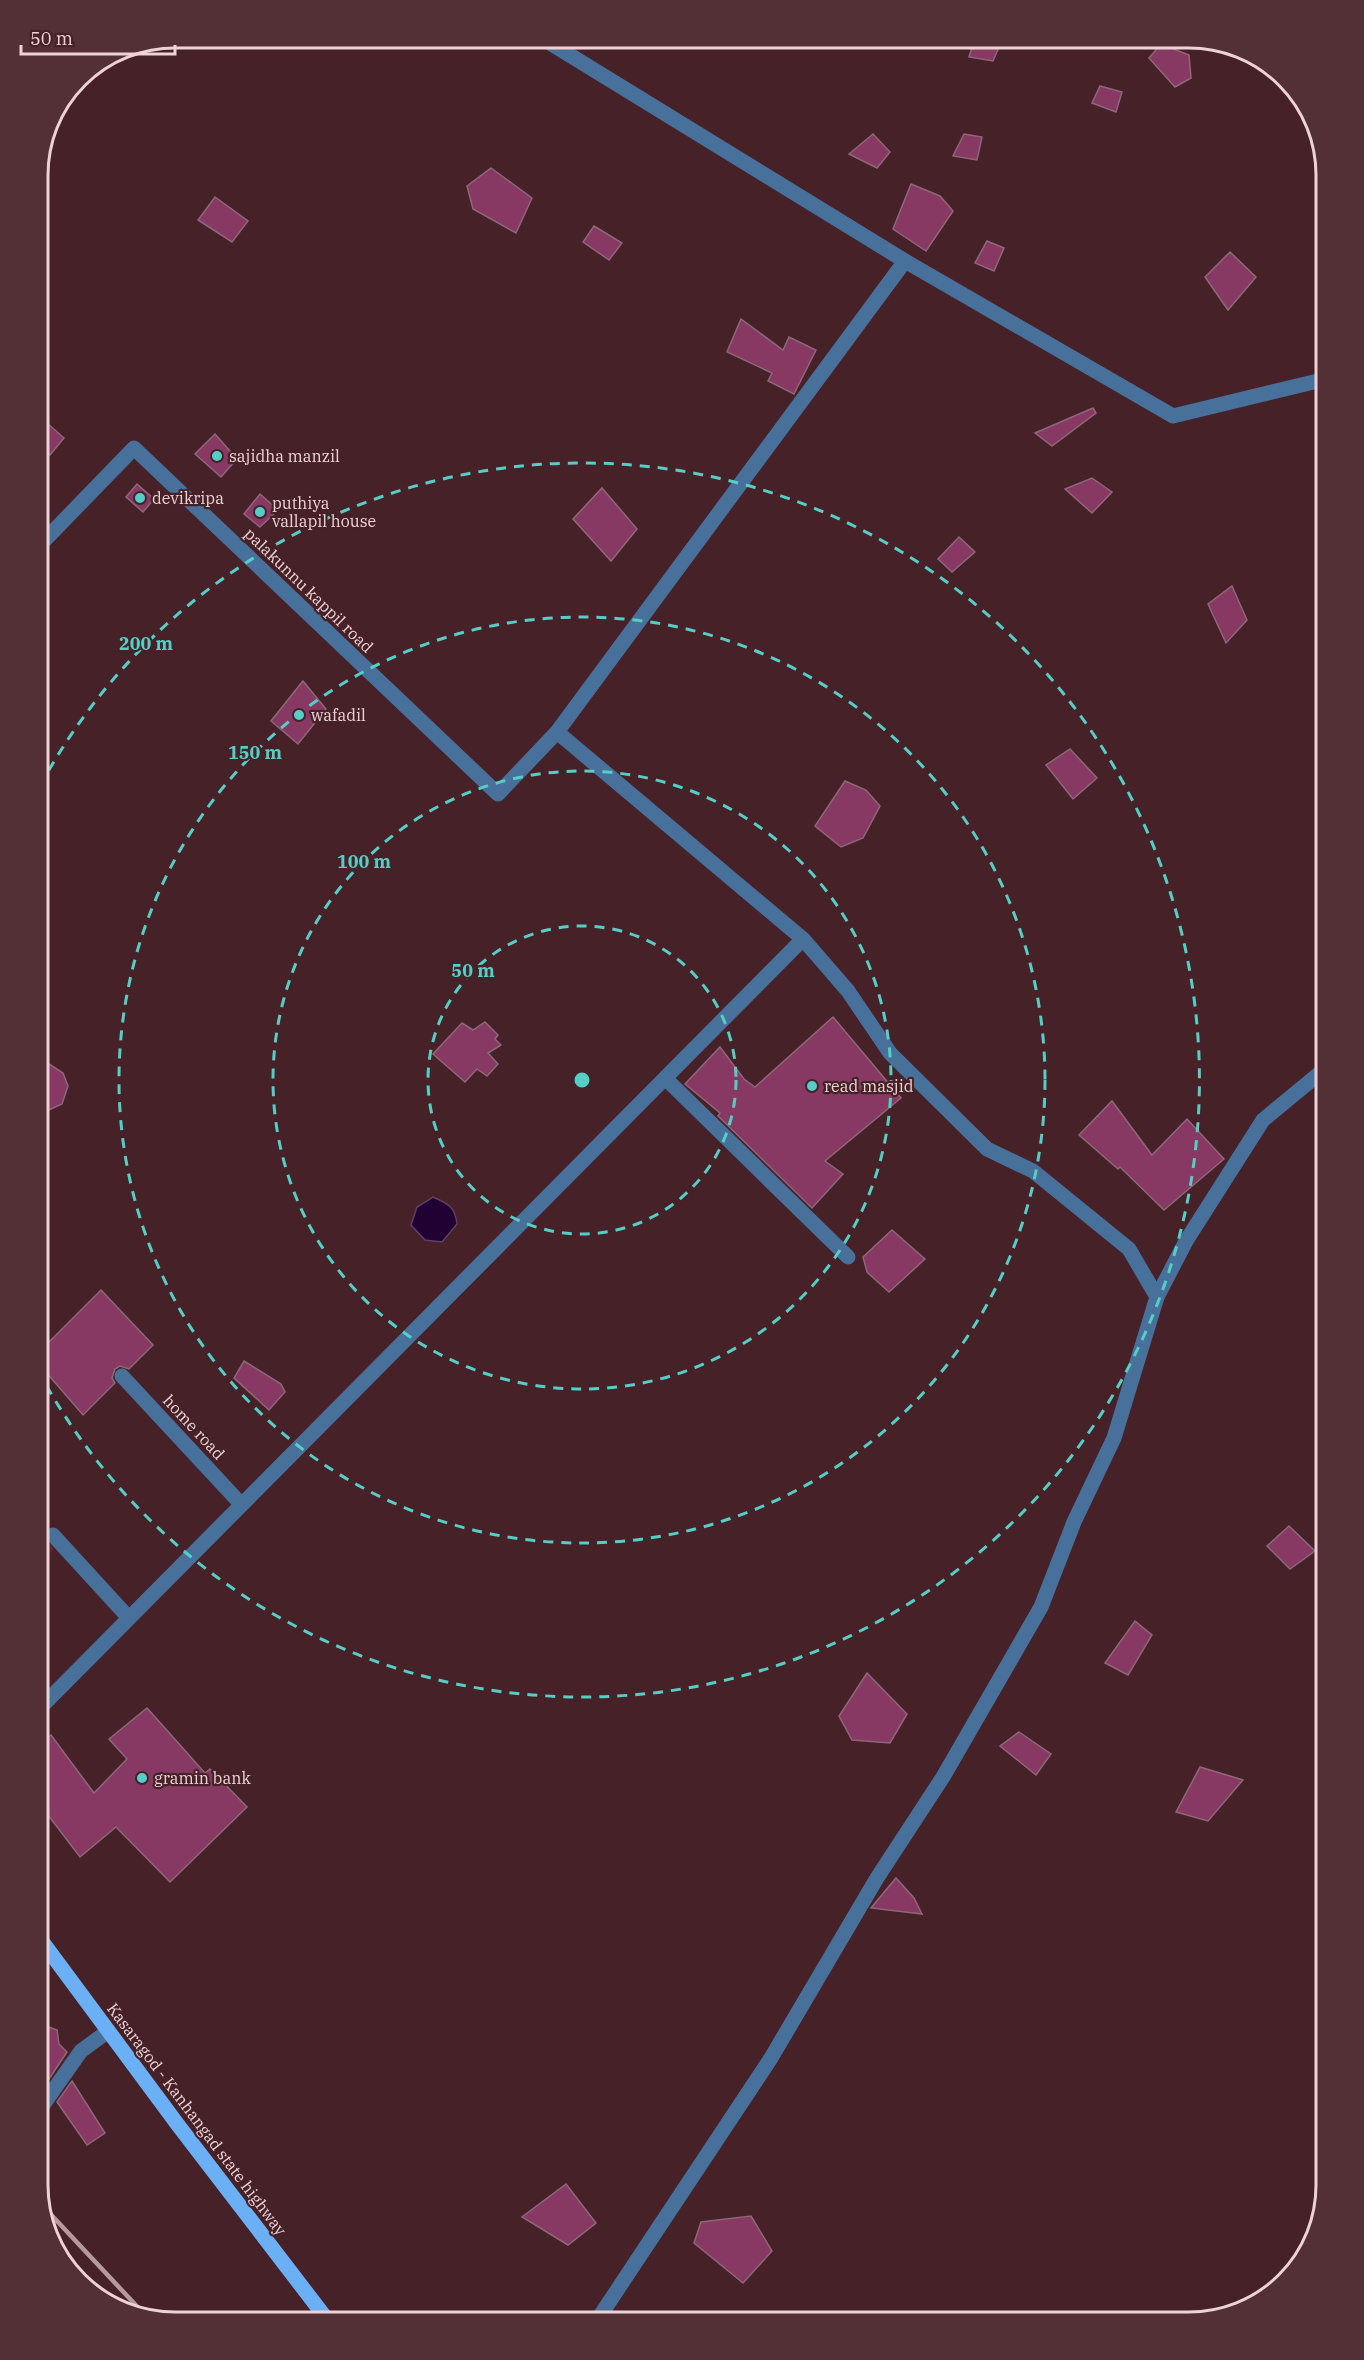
<svg xmlns="http://www.w3.org/2000/svg" width="1364" height="2360" viewBox="0 0 1364 2360" font-family="'IBM Plex Serif',serif">
<rect width="100%" height="100%" fill="#462128"/>
<polygon fill="#552830" points="38,1530 54,1549 38,1565"/>
<path fill="#210134" stroke="#5e4065" stroke-width="1.5" d="M433,1197c16,7 22,10 24,27l-15,18 -17,-2 -14,-15 6,-18z"/>
<g fill="#873963" stroke="#8e6779" stroke-width="1.5">
<polygon points="975,38 1003,38 993,61 969,57"/>
<polygon points="1161,44 1189,55 1191,78 1175,87 1149,58"/>
<polygon points="1100,86 1122,92 1116,112 1092,103"/>
<polygon points="873,134 890,152 877,168 849,154"/>
<polygon points="964,134 982,137 977,160 953,156"/>
<polygon points="491,168 532,198 516,233 473,209 467,186"/>
<polygon points="911,184 940,196 953,211 926,251 893,229"/>
<polygon points="215,197 248,221 232,242 198,220"/>
<polygon points="594,226 622,243 609,260 583,242"/>
<polygon points="987,241 1004,248 994,271 975,263"/>
<polygon points="1230,252 1256,277 1228,310 1205,277"/>
<polygon points="741,319 783,350 789,337 816,350 794,394 768,381 772,373 727,352"/>
<polygon points="1093,408 1096,413 1052,446 1035,433"/>
<polygon points="38,415 64,438 50,455 38,445"/>
<polygon points="215,434 237,459 221,477 195,454"/>
<polygon points="1092,478 1112,492 1092,513 1065,489"/>
<polygon points="137,484 154,499 143,512 126,497"/>
<polygon points="602,488 637,529 611,561 573,519"/>
<polygon points="260,494 278,510 260,527 244,514"/>
<polygon points="959,537 975,552 952,572 938,559"/>
<polygon points="1232,586 1247,620 1226,643 1208,604"/>
<polygon points="303,681 326,709 298,744 271,721"/>
<polygon points="1070,749 1097,778 1073,799 1046,765"/>
<polygon points="845,781 866,790 880,806 863,838 841,847 815,826"/>
<polygon points="833,1017 901,1098 825,1161 843,1174 812,1208 718,1116 720,1113 685,1084 720,1047 744,1079 755,1087"/>
<polygon points="485,1022 498,1035 495,1039 501,1045 488,1053 498,1064 487,1076 477,1069 465,1082 433,1054 462,1023 473,1030"/>
<polygon points="38,1057 63,1073 68,1086 62,1104 38,1115"/>
<polygon points="1112,1101 1152,1155 1187,1119 1224,1159 1164,1210 1120,1167 1118,1169 1079,1135"/>
<polygon points="892,1230 925,1259 889,1292 867,1272 863,1257"/>
<polygon points="101,1290 153,1345 129,1369 120,1366 115,1369 112,1378 115,1383 83,1415 38,1363 38,1353"/>
<polygon points="244,1361 281,1384 285,1392 269,1410 234,1378"/>
<polygon points="1289,1526 1315,1551 1290,1569 1267,1546"/>
<polygon points="1135,1621 1152,1635 1128,1675 1105,1663"/>
<polygon points="867,1673 907,1714 890,1743 852,1740 839,1716"/>
<polygon points="147,1708 205,1773 210,1769 247,1807 170,1882 116,1827 80,1857 38,1802 38,1744 51,1735 94,1793 127,1759 109,1739"/>
<polygon points="1019,1732 1051,1754 1036,1775 1000,1746"/>
<polygon points="1200,1767 1243,1780 1208,1821 1176,1812"/>
<polygon points="896,1878 914,1898 922,1914 871,1908"/>
<polygon points="38,2023 57,2030 59,2044 67,2052 45,2085 38,2073"/>
<polygon points="72,2081 105,2133 87,2145 57,2102"/>
<polygon points="566,2184 596,2223 568,2245 522,2217"/>
<polygon points="751,2216 772,2251 743,2283 694,2243 701,2222"/>
</g>
<g fill="none" stroke-linecap="round" stroke-linejoin="round">
<g stroke="#47709a" stroke-width="15">
<polyline points="542,38 905,261"/>
<polyline points="38,547 134,448 498,794 557,732"/>
<polyline points="803,939 848,991 890,1053 987,1149 1033,1171 1129,1249 1157,1297"/>
<polyline points="666,1079 848,1257"/>
<polyline points="122,1376 240,1503"/>
<polyline points="53,1535 128,1617"/>
<polyline points="38,1710 803,939 557,732 905,261 1173,416 1326,379"/>
<polyline points="38,2112 81,2051 107,2032"/>
<polyline points="596,2322 771,2058 877,1878 943,1777 1041,1607 1074,1522 1114,1438 1157,1297 1186,1241 1263,1120 1326,1068"/>
</g>
<polyline stroke="#6bb0f4" stroke-width="15" points="38,1936 178,2125 329,2322"/>
<polyline stroke="#b6999d" stroke-width="4.5" points="42,2205 146,2316"/>
</g>
<g fill="none" stroke="#55cec6" stroke-width="3" stroke-dasharray="10 8">
<circle cx="582" cy="1080" r="154"/>
<circle cx="582" cy="1080" r="309"/>
<circle cx="582" cy="1080" r="463"/>
<path d="M40 786A617 617 0 1 1 40 1374"/>
</g>
<g fill="#55cec6" stroke="#462128" stroke-width="2">
<circle cx="217" cy="456" r="6"/>
<circle cx="140" cy="498" r="6"/>
<circle cx="260" cy="512" r="6"/>
<circle cx="299" cy="715" r="6"/>
<circle cx="812" cy="1086" r="6"/>
<circle cx="142" cy="1778" r="6"/>
</g>
<g text-anchor="middle" dominant-baseline="central" stroke-width="4.5" stroke-linejoin="round" paint-order="stroke">
<g font-size="16" fill="#edd3d6" stroke="#462128" text-anchor="start">
<text x="229" y="456">sajidha manzil</text>
<text x="152" y="498">devikripa</text>
<text x="272" y="503">puthiya<tspan x="272" dy="18">vallapil house</tspan></text>
<text x="311" y="715">wafadil</text>
<text x="824" y="1086">read masjid</text>
<text x="154" y="1778">gramin bank</text>
</g>
<g font-size="16" fill="#edd3d6" stroke="#462128">
<text transform="translate(309 590) rotate(44)">palakunnu kappil road</text>
<text transform="translate(194 1427) rotate(47)">home road</text>
<text transform="translate(197 2119) rotate(53)">Kasaragod - Kanhangad state highway</text>
</g>
</g>
<path d="M0 0H1364V2360H0ZM175 48H1189A127 127 0 0 1 1316 175V2185A127 127 0 0 1 1189 2312H175A127 127 0 0 1 48 2185V175A127 127 0 0 1 175 48Z" fill="#532f36" fill-rule="evenodd"/>
<path fill="none" stroke="#edd3d6" stroke-width="3" d="M175 48H1189A127 127 0 0 1 1316 175V2185A127 127 0 0 1 1189 2312H175A127 127 0 0 1 48 2185V175A127 127 0 0 1 175 48Z"/>
<circle cx="582" cy="1080" r="9" fill="#55cec6" stroke="#462128" stroke-width="3"/>
<g font-size="18" text-anchor="middle" font-weight="bold" fill="#55cec6" stroke="#462128" stroke-width="4.5" stroke-linejoin="round" paint-order="stroke">
<text x="146" y="650">200 m</text>
<text x="255" y="759">150 m</text>
<text x="364" y="868">100 m</text>
<text x="473" y="977">50 m</text>
</g>
<path d="M21 45v9h154v-9" fill="none" stroke="#edd3d6" stroke-width="3"/>
<text x="30" y="45" font-size="18" fill="#edd3d6" stroke="#462128" stroke-width="4.5" paint-order="stroke">50 m</text>
</svg>
